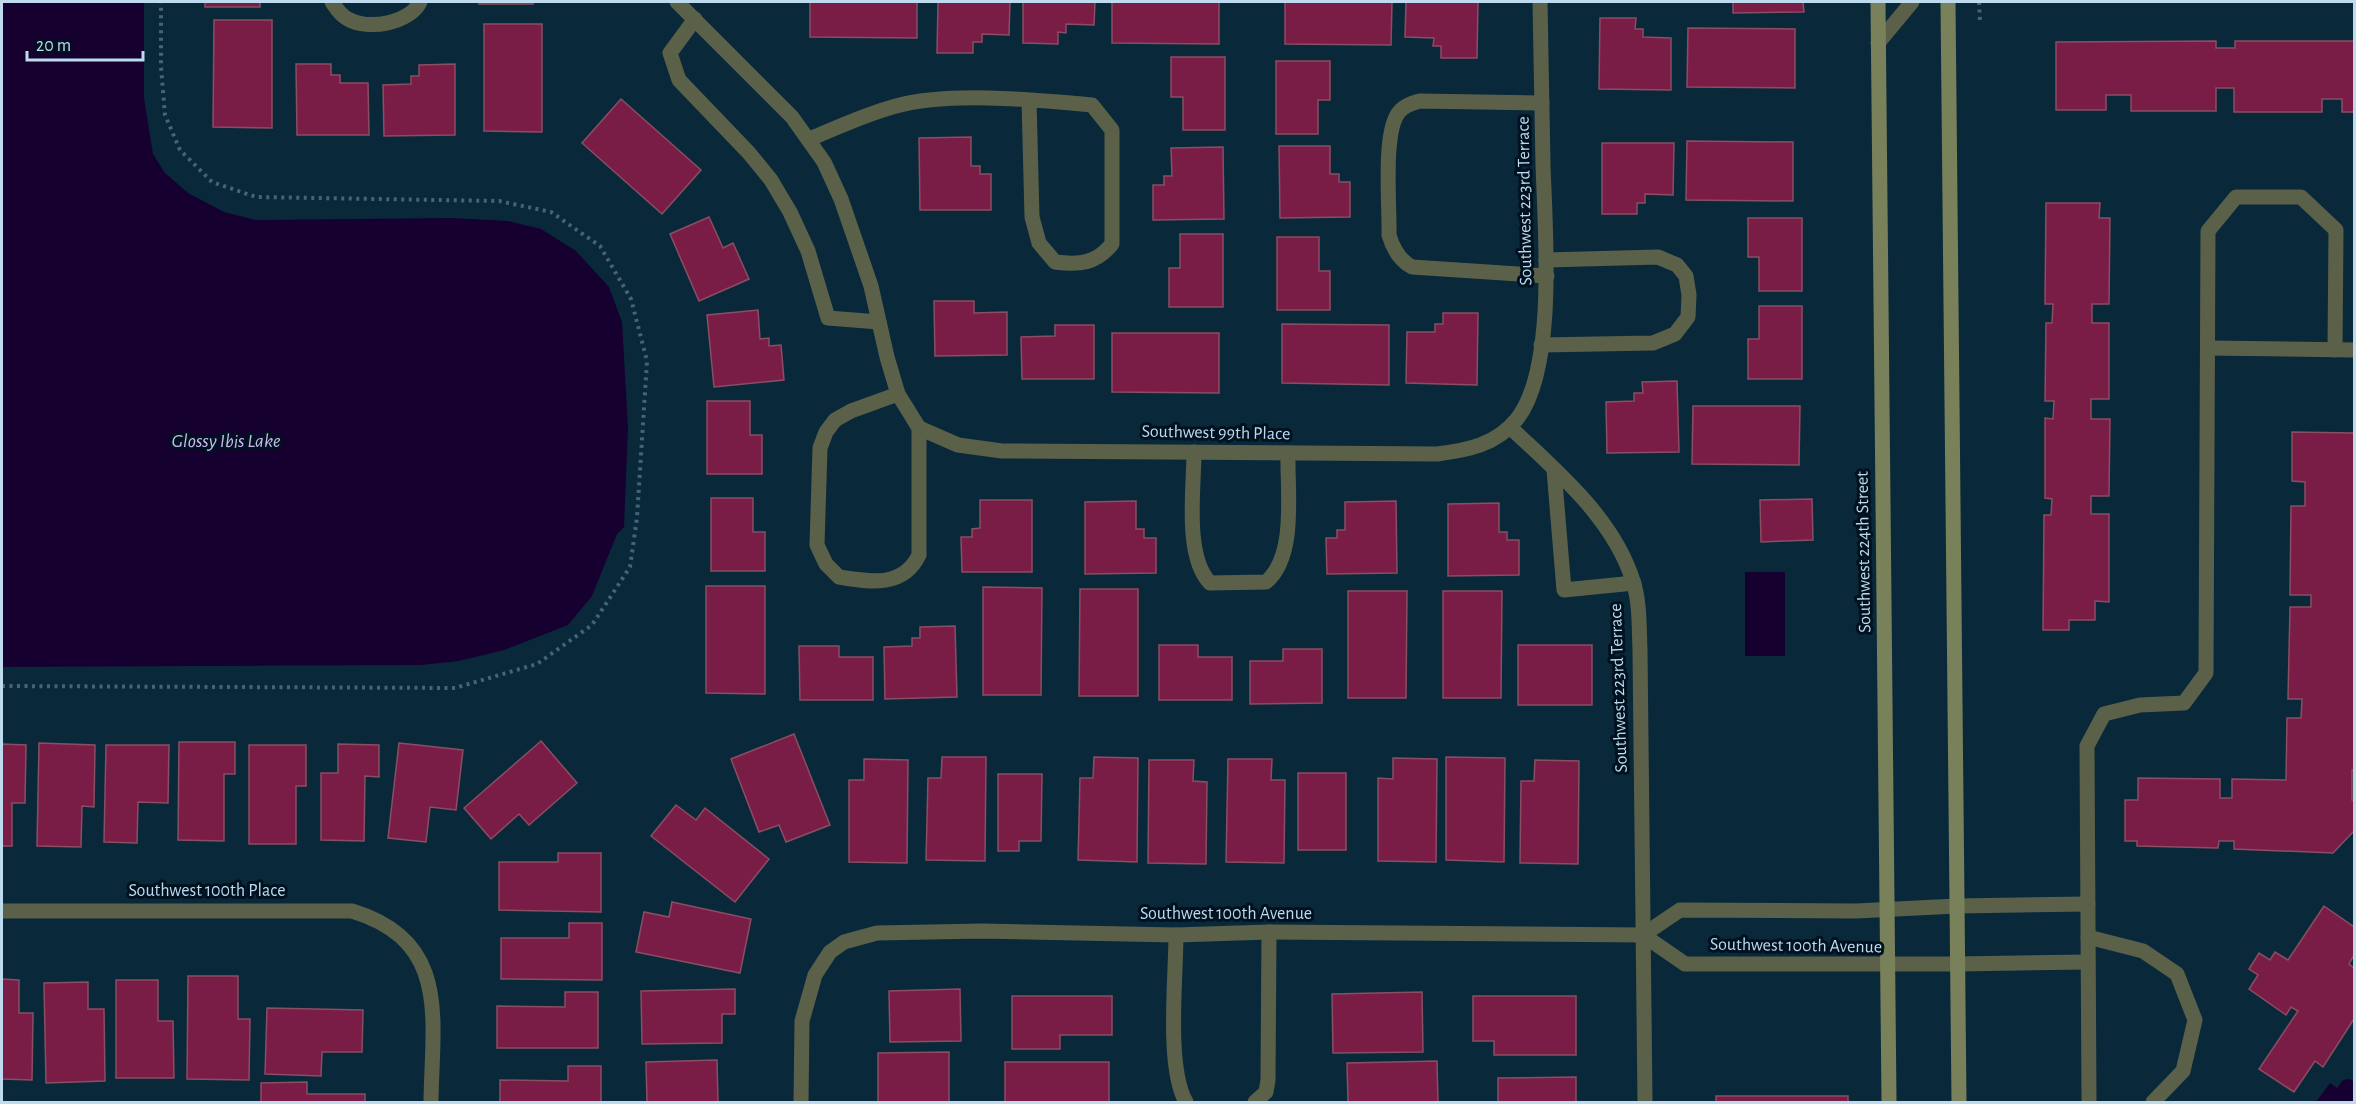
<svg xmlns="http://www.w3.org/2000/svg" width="2356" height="1104" viewBox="0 0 2356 1104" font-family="'Alegreya Sans',sans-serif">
<rect width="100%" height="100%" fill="#09293b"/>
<g fill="#150030">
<polygon points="2,2 144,2 144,98 153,154 165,173 188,193 224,212 256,220 452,218 508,221 541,229 576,251 609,287 622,322 628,428 624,527 617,534 592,596 568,625 504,650 459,661 421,665 2,667"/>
<rect x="1745" y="572" width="40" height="84"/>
<polygon points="2350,1079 2354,1082 2354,1102 2316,1102 2330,1083 2337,1088 2343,1080"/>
</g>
<g fill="#7a1d46" stroke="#894e62" stroke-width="1.5">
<rect x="205" y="2" width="55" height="5"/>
<rect x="479" y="2" width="54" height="2"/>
<polygon points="810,2 917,2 917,38 810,37"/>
<polygon points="938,2 1010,2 1009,35 982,34 982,42 973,42 973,53 937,53"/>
<polygon points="1023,2 1095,2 1094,25 1066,24 1066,33 1058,32 1058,44 1023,43"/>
<polygon points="1112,2 1219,2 1219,44 1112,43"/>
<polygon points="1285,2 1392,2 1391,45 1285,44"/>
<polygon points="1406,2 1478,2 1477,58 1441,58 1441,46 1433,46 1434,38 1405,37"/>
<polygon points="1733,2 1803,2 1804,12 1733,13"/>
<polygon points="1600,18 1636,18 1635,29 1643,29 1643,37 1671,38 1671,90 1599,89"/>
<polygon points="214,20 272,20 272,128 213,127"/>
<polygon points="484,24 542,24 542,132 484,131"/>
<polygon points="1688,28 1795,29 1795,88 1687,87"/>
<polygon points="2216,41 2216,48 2235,48 2235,41 2354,41 2354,112 2342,112 2342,99 2322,99 2322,112 2234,112 2234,88 2216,88 2216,111 2131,111 2131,95 2106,95 2106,110 2056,110 2056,42"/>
<polygon points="1171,57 1225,57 1225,130 1183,130 1183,97 1171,97"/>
<polygon points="1276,61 1330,61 1330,100 1318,100 1318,134 1276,134"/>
<polygon points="296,64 331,64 331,75 340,75 340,83 368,83 369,135 297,135"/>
<polygon points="455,64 455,135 384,136 383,85 411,84 411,76 419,76 419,65"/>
<polygon points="621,99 701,170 662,214 582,143"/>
<polygon points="971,137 971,166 980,166 980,174 991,174 991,210 920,210 919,138"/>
<polygon points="1687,141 1793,142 1793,201 1686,200"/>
<polygon points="1602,143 1674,143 1673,195 1645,194 1645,203 1637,203 1637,214 1602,214"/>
<polygon points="1279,146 1330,146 1330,174 1339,174 1339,182 1350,182 1350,217 1280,218"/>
<polygon points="1223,147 1224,219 1153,220 1153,185 1164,185 1164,176 1172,176 1171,148"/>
<polygon points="2046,203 2100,203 2099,218 2110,218 2109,304 2092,304 2092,323 2109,323 2109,399 2091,399 2091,419 2110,419 2109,496 2091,496 2091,514 2109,514 2109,602 2095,601 2095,620 2069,620 2069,630 2043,630 2044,515 2051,515 2052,499 2045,498 2045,418 2053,419 2054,401 2045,401 2046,323 2052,323 2053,304 2045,304"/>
<polygon points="709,217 723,248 733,243 749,279 699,301 670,234"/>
<polygon points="1748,218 1802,218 1802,291 1759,291 1759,257 1748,257"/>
<polygon points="1180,234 1223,234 1223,307 1169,307 1169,268 1180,268"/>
<polygon points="1277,237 1319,237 1319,271 1330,271 1330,310 1277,310"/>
<polygon points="934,301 974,301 974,313 1007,312 1007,355 935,356"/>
<polygon points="1759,306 1802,306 1802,379 1748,379 1748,339 1759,339"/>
<polygon points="758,310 760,339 769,338 769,346 781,345 784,380 714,387 707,315"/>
<polygon points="1443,313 1478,313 1477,385 1406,383 1407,332 1435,332 1435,324 1443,324"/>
<polygon points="1282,324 1389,325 1389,385 1282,383"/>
<polygon points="1055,325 1094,325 1094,379 1022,379 1021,337 1055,336"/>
<polygon points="1112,333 1219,333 1219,393 1112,392"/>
<polygon points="1677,381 1679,452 1607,453 1606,402 1634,401 1634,393 1643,393 1642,382"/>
<polygon points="707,401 750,401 750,435 762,435 762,474 707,474"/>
<polygon points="1693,406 1800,406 1799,465 1692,464"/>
<polygon points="2292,432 2354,433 2354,770 2352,770 2352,800 2354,800 2354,831 2333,853 2234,849 2234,841 2219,841 2218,848 2137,846 2137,841 2125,841 2125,800 2138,800 2138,778 2220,779 2220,798 2232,798 2232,779 2286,780 2287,718 2301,718 2302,699 2288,699 2290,607 2311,607 2311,595 2290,595 2291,506 2305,506 2305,482 2292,481"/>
<polygon points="711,498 753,498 753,532 765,532 765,571 711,571"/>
<polygon points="1812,499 1813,540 1761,542 1760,500"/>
<polygon points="980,500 1032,500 1032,572 962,572 961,537 972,537 972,529 980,528"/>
<polygon points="1136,501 1136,529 1144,529 1144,538 1156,538 1156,573 1085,574 1085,502"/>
<polygon points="1396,501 1397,573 1327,574 1326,538 1337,538 1337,530 1345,530 1345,502"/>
<polygon points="1499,503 1499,532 1507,532 1507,540 1519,540 1519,575 1448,576 1448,504"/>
<polygon points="706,586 765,586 765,694 706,693"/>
<polygon points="983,587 1042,588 1041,695 983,695"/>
<polygon points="1080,589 1138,589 1138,696 1079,696"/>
<polygon points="1348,591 1407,591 1406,698 1348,698"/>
<polygon points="1443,591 1502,591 1501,698 1443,698"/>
<polygon points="955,626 957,697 885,699 884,647 912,646 912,638 920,638 920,627"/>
<polygon points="1159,645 1198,645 1198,657 1232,657 1232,700 1159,700"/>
<rect x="1518" y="645" width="74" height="60"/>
<polygon points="799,646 839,646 839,657 873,657 873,700 800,700"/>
<polygon points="1283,649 1322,649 1322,703 1250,704 1250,661 1283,661"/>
<polygon points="794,734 830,825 786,842 779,825 759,832 731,759"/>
<polygon points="541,741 577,783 529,825 519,814 491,839 464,808"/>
<polygon points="179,742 235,742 235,774 224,774 224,841 178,840"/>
<polygon points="39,743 95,745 94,807 82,806 81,847 37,846"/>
<polygon points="399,743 463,750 456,810 430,807 426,842 388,838"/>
<polygon points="2,744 26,745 25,803 12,803 12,846 2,846"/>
<polygon points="338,744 379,745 379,777 365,776 364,841 321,840 321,773 338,773"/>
<polygon points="106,745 169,745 168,803 138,802 137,843 104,842"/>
<polygon points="249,745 306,745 306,786 296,786 296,844 249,844"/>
<polygon points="942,757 986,757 985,861 926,860 928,778 941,778"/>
<polygon points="1094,757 1138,758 1137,862 1078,860 1080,778 1093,778"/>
<polygon points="1446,757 1505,758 1504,862 1446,860"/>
<polygon points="1393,758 1437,759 1436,862 1378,861 1378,778 1393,779"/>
<polygon points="864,759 908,760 907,863 849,862 849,780 864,780"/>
<polygon points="1228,759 1272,759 1271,780 1285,780 1284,863 1226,862"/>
<polygon points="1149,760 1194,760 1193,781 1207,782 1206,864 1148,863"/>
<polygon points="1535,760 1579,761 1578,864 1520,863 1521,781 1534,781"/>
<rect x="1298" y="773" width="48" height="77"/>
<polygon points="998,774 1042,774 1041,841 1019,841 1019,851 998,851"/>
<polygon points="676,805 696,820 705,808 769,859 735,902 651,836"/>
<polygon points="558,853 601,853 601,912 499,910 499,862 558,862"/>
<polygon points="672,902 751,919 740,973 636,952 644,912 669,917"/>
<polygon points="2324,906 2354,927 2354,955 2349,964 2354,968 2354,1019 2323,1067 2315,1061 2294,1092 2259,1069 2298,1011 2291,1007 2286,1015 2249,989 2258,975 2249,969 2259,953 2270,960 2275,952 2288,960"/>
<polygon points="569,923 602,923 602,980 501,979 501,938 569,938"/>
<polygon points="188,976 238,976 238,1019 250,1019 249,1080 187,1079"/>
<polygon points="2,979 19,980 19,1013 33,1013 32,1080 2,1079"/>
<polygon points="116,980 158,980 158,1021 173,1021 174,1078 116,1078"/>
<polygon points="88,982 88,1009 104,1009 105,1081 46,1083 44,983"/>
<polygon points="735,989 735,1014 722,1014 722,1043 642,1044 641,991"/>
<polygon points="960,989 961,1041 890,1042 889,991"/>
<polygon points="565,992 598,992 598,1048 497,1048 497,1006 565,1007"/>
<polygon points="1422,992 1423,1052 1333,1053 1332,994"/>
<polygon points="1012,996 1112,996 1112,1035 1060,1035 1060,1049 1012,1049"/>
<polygon points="1473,996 1576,996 1576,1055 1494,1055 1494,1041 1473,1041"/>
<polygon points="267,1008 363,1010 362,1052 322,1052 321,1076 265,1074"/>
<polygon points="949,1052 949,1102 878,1102 878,1053"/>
<polygon points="717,1060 718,1102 647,1102 646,1062"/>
<polygon points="1437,1061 1438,1102 1348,1102 1347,1063"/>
<rect x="1005" y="1062" width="104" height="40"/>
<polygon points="568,1066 601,1066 601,1102 500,1102 500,1080 568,1081"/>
<polygon points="1576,1077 1576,1102 1498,1102 1498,1078"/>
<polygon points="307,1082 307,1094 365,1094 365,1102 261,1102 261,1083"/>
<rect x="1716" y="1096" width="132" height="6"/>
</g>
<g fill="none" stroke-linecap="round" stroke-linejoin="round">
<g stroke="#456477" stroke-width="4" stroke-dasharray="3 4.5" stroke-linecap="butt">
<polyline points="1979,2 1980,21"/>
<polyline points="2,686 455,688 537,664 592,625 630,567 637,518 647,361 631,299 600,246 551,212 499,201 256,197 212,182 180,150 165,115 161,67 161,2"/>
</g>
<g stroke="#5b6149" stroke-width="15">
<polyline points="1878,43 1912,2"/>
<polyline points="1554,470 1564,590 1634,583"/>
<polyline points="1957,906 2088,904"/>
<polyline points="2088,937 2143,951 2177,974 2195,1020 2183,1071 2153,1102"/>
<polyline points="1957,964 2088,962"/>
</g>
<g stroke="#5b6149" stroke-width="15">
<path d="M332,2c4,6 8,13 16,17 20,12 62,4 72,-17"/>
<path d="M677,2l115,115 32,45 17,37 30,87 16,71 11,37 21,34v127c-16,33 -49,27 -80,22l-13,-13 -9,-19 3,-97 6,-16 9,-12 16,-9 47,-17"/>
<polyline points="695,19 670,53 679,80 749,153 771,180 790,212 808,251 828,318 879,322"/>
<path d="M1542,103l-122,-2c-7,2 -15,4 -20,10 -18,18 -10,97 -11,124 4,14 10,25 23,32l135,9"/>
<path d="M810,139c28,-12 56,-25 86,-33 53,-15 141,-6 196,-1l20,25v114c-16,20 -33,21 -57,18l-16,-19 -7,-26 -3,-117"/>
<polyline points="1541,345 1653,343 1675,334 1688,317 1689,295 1686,276 1677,265 1658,257 1546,260"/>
<polyline points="2208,348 2354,350"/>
<path d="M1510,427c46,44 103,90 123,154 7,21 6,46 7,69l5,452"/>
<path d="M919,428l39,17 44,6 435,3c31,-4 59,-9 80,-35 40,-51 28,-191 26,-254 -1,-55 -2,-109 -3,-163"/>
<path d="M1194,452c0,36 -10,104 16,131l56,-1c31,-26 21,-91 22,-129"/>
<path d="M2,911h350c99,30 80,108 79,191"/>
<path d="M1176,935c0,43 -10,132 10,167"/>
<polyline points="1643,935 1685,964 1957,964"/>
<polyline points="801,1102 802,1021 815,975 830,952 844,942 877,933 983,931 1176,935 1269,932 1643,935 1680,910 1856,911 1957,906"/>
<polyline points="1255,1102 1266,1092 1268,1080 1269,932"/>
<polyline points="2089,1102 2087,746 2104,714 2140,705 2184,703 2206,673 2208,231 2236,197 2301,197 2336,230 2335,350"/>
</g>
<g stroke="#79815b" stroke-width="15">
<polyline points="1878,2 1889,1102"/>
<polyline points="1948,2 1959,1102"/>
</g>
</g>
<g text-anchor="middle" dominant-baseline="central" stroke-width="6" stroke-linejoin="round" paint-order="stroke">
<g font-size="18" fill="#bddaee" stroke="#00111f">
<text transform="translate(1525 201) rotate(-91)">Southwest 223rd Terrace</text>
<text transform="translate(1216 433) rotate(1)">Southwest 99th Place</text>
<text transform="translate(1864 552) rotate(-91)">Southwest 224th Street</text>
<text transform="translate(1619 688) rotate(-92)">Southwest 223rd Terrace</text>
<text x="207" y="891">Southwest 100th Place</text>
<text x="1226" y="914">Southwest 100th Avenue</text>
<text transform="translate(1796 946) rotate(1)">Southwest 100th Avenue</text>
</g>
<g font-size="20" font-style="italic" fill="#cab9f0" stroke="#00111f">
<text x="226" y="441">Glossy Ibis Lake</text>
</g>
</g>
<rect width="2356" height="1104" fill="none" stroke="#bddaee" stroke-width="6"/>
<path d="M27 51v9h116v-9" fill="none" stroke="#bddaee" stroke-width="3"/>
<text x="36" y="51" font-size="18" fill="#bddaee" stroke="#00111f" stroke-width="4.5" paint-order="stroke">20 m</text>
</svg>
